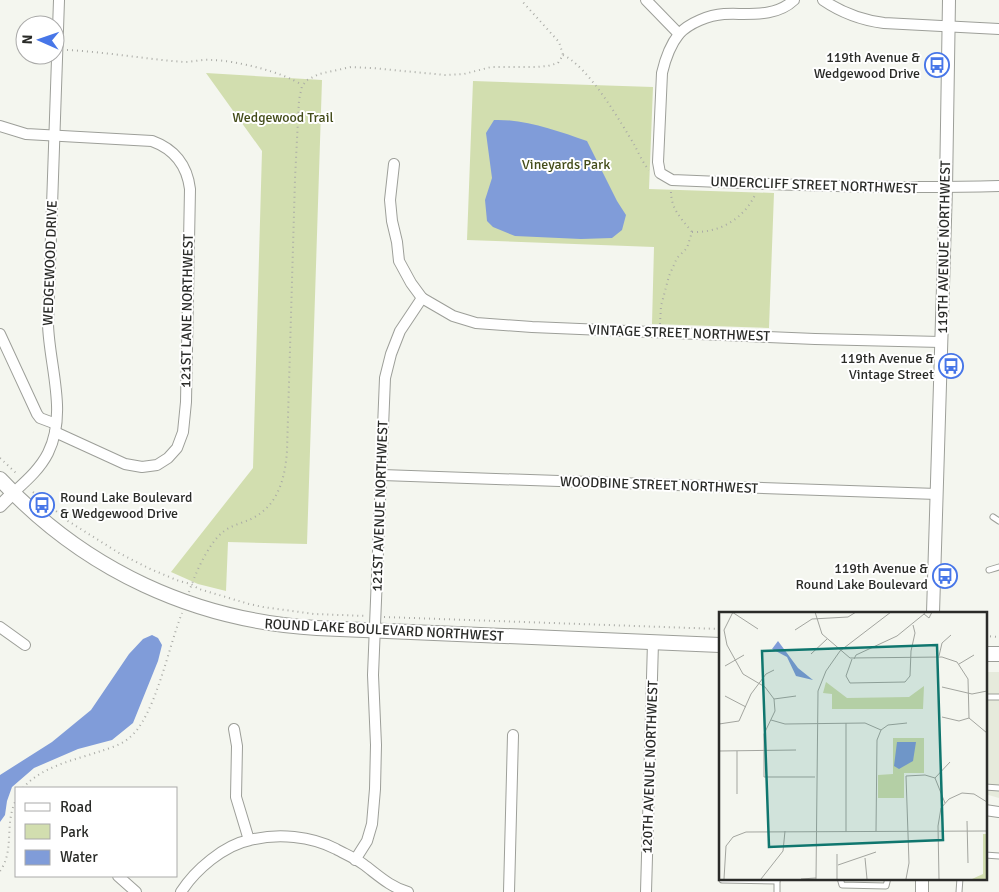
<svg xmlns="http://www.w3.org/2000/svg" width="999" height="892" viewBox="0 0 999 892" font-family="Signika,sans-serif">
<rect width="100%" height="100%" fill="#f4f6ef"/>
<polygon fill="#e6eadc" points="985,672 999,672 999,798 985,794"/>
<g fill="#d2deaf">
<polygon points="206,73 322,80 307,544 228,542 226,591 198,584 171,572 253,468 262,151"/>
<polygon points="473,81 653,87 649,189 774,193 769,328 652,324 654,247 467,240"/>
</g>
<g fill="#809cd9">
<path d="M494,120c32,-1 63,11 93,21l30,60 9,14 -4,15 -10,8 -31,1 -66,-3 -22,-9 -6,-6 -2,-21 7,-22 -6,-45z"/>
<polygon points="152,635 158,638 162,645 158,661 133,723 112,740 78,749 34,768 12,787 7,801 5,815 0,822 0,775 52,742 91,710 129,654 143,639"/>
</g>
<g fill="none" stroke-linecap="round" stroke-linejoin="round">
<defs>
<g id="service">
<polyline points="993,517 999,521"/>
<polyline points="989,570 999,567"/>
<polyline points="985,697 999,697"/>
<polyline points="985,787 999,788"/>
<polyline points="985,855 999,856"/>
<polyline points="840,878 842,885 886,886 888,878"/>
<polyline points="722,880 777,881"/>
<polyline points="777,892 777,879"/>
<polyline points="959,892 960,878"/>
</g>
<g id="minor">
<polyline points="646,0 679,34"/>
<path d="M794,0c-19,18 -46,13 -70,14 -15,1 -35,9 -45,20 -8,10 -14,26 -17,39l-4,89 2,11 12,7c109,5 218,9 327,6"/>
<path d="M823,0c19,13 38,20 61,23l115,6"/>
<path d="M0,126l26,8 126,7c22,8 35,24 38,48l-4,213 -3,30 -6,16 -9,10 -11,7 -15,2 -17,-3 -70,-32"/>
<polyline points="422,298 453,316 476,323 532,327 815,339 941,342"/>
<polyline points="0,334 37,414 40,418 56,424"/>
<polyline points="382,475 937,494"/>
<path d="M13,493c13,-12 27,-24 35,-40 20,-40 1,-88 0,-129l11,-324"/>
<polyline points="0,627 25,645"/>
<polyline points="234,729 237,746 236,797 249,840"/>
<polyline points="985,810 999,812"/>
<polyline points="355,860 367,841 372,824 375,789 376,745 373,675 385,378 391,354 400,331 422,298 411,283 399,261 397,242 392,221 390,200 394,164"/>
<polyline points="118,876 136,892"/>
<path d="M181,892c14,-22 43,-47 69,-52 28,-7 61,-4 86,9 9,5 19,9 27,15 15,11 27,23 45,28"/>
<polyline points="509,892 513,735"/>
<polyline points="646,892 653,642"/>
</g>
<g id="tertiary">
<polyline points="0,506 13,493"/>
<polyline points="933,613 946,188 949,0"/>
<polyline points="922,892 922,878"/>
</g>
<g id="secondary">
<path d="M0,479c84,91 195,142 317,149l403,17"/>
<polyline points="985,654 999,654"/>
</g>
</defs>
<use href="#service" stroke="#9d9f99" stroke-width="7"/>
<use href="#minor" stroke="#9d9f99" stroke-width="12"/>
<use href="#tertiary" stroke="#9d9f99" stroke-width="14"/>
<use href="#secondary" stroke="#9d9f99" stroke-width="16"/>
<g stroke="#aaaba6" stroke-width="2" stroke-dasharray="1 4" stroke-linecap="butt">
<path d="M67,50c39,2 78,9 117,12 9,0 18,-3 27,-2 23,0 72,12 91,25"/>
<path d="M563,55c26,12 57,66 72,91 4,8 8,17 14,24"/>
<path d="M692,232c28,1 52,-13 64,-39"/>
<path d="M660,324l1,-18 8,-30 8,-18 10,-10 5,-16c-12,-15 -22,-24 -21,-44"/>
<polyline points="0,458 16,473"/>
<polyline points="33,492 68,521 119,553 148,568 179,581 191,584 199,589 249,604 263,607 314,614 367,616"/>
<path d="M189,592c6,-18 19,-48 34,-60 7,-6 19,-9 28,-13 27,-13 34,-40 36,-68l8,-272 4,-79 3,-14 5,-6 12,-6 32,-7 21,1 73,7 19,-1 27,-7h45l12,-1 10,-3 5,-8 -4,-13 -38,-42"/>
<polyline points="384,617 720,629"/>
<polyline points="985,636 999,637"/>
<path d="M23,788c19,-22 52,-28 78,-37 9,-3 20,-6 28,-13 26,-20 40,-93 53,-125"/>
<path d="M0,871c15,-21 4,-47 16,-71"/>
</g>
<use href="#service" stroke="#fff" stroke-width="5"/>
<use href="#minor" stroke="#fff" stroke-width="10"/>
<use href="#tertiary" stroke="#fff" stroke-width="12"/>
<use href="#secondary" stroke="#fff" stroke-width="14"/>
</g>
<defs>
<symbol id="bus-ring" viewBox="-11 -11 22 22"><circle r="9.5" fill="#fff" stroke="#4776e8" stroke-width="1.5"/><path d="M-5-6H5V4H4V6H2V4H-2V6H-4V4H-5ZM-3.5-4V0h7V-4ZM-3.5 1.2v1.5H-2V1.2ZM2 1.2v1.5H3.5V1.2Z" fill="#4776e8"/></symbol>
</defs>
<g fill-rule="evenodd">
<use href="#bus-ring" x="923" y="51" width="28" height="28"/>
<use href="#bus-ring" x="937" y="352" width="28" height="28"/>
<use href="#bus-ring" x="28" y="491" width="28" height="28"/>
<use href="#bus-ring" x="931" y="562" width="28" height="28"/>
</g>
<g text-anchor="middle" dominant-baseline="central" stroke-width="4" stroke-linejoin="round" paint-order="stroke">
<g font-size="14" fill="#2a2b28" stroke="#fff" text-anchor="end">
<text x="920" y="57">119th Avenue &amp;<tspan x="920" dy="16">Wedgewood Drive</tspan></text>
<text x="934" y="358">119th Avenue &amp;<tspan x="934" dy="16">Vintage Street</tspan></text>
<text x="60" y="497" text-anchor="start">Round Lake Boulevard<tspan x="60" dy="16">&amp; Wedgewood Drive</tspan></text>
<text x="928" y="568">119th Avenue &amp;<tspan x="928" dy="16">Round Lake Boulevard</tspan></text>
</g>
<g font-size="14" fill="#434c19" stroke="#fff">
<text x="283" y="117">Wedgewood Trail</text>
<text x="566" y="164">Vineyards Park</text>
</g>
<g font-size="14" fill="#2a2b28" stroke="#fff">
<text transform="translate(814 185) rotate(2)">UNDERCLIFF STREET NORTHWEST</text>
<text transform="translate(944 247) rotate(-89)">119TH AVENUE NORTHWEST</text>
<text transform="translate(50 263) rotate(-88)">WEDGEWOOD DRIVE</text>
<text transform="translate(187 311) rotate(-89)">121ST LANE NORTHWEST</text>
<text transform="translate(679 333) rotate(2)">VINTAGE STREET NORTHWEST</text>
<text transform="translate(659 485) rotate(2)">WOODBINE STREET NORTHWEST</text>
<text transform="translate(380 506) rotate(-88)">121ST AVENUE NORTHWEST</text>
<text transform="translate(384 630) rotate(3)">ROUND LAKE BOULEVARD NORTHWEST</text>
<text transform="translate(650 767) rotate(-88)">120TH AVENUE NORTHWEST</text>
</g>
</g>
<g transform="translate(719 612)">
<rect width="268" height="268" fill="#f4f6ef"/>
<path d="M107,70l21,16 62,-1 15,-11 -1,23h-91v-15l-9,-1zM174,126h31v35h-20v25h-26v-23l15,-1zM264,222h3v45h-14l11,-5z" fill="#d2deaf"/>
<path d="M59,29l20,27 15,12 -17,-4 -9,-19 -15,-8zM178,130h19l-3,19 -14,8 -5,-3z" fill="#809cd9"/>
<path fill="none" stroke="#a3a59f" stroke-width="1" d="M13,0l26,17M14,0l-9,18 3,15 16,29 22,13 9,12 1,12 -11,23v43h51M96,0l7,22 28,24 92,-1 15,5 11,17 1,39 18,15M206,0l-1,2 5,4 3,-6M76,18l17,-11 36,-2 8,-5M92,42l16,-15M220,44l3,-13 9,-8M133,47l-6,17 4,7 55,-1 5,-6 1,-25 4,-18 -2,-8M135,47l2,-4 41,-19 27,-22M240,52l15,-9M6,54l19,-11M223,75l30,7 15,-3M6,84l21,11M55,87l22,-3M223,105l17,4 10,-3M52,108l14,4 80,-1 16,7 7,-5 19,-2M127,111v109M0,112l20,-3 12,-27 15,-20 8,-4M0,139l77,-1M18,139v43M216,166l15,-16M248,209l1,42M157,219l1,-91 4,-10M118,242v25M146,246l2,21M119,253l38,-13M5,267l2,-33 7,-9 13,-5 241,-1M42,267l22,-28 2,-20M82,267l15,-1M97,267l2,-188 8,-20 14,-20 51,-39M187,267l3,-16 -3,-87 19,-1 10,3 10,25M220,267l-1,-53 3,-18 8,-9 13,-6 12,1 13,8"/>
<path fill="#0f766e" fill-opacity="0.15" stroke="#0f766e" stroke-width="2.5" d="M218,33l6,195 -174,7 -7,-196z"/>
<rect width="268" height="268" fill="none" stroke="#2a2b28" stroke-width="2.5"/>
</g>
<rect x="15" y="787" width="162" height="90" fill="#ffffff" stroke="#aaaaa9"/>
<rect x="25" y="803" width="25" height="8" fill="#ffffff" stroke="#aaaaa9"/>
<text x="60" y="812" font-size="15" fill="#2a2b28">Road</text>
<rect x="25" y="824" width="25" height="15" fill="#d2deaf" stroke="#aaaaa9"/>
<text x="60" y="837" font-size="15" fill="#2a2b28">Park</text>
<rect x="25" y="850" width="25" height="15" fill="#809cd9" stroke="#aaaaa9"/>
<text x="60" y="862" font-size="15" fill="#2a2b28">Water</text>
<g transform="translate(40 40) rotate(272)"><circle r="24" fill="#ffffff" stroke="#aaaaa9"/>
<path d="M0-4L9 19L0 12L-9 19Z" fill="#4776e8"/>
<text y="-8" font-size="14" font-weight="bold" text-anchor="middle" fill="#2a2b28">N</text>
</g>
</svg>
